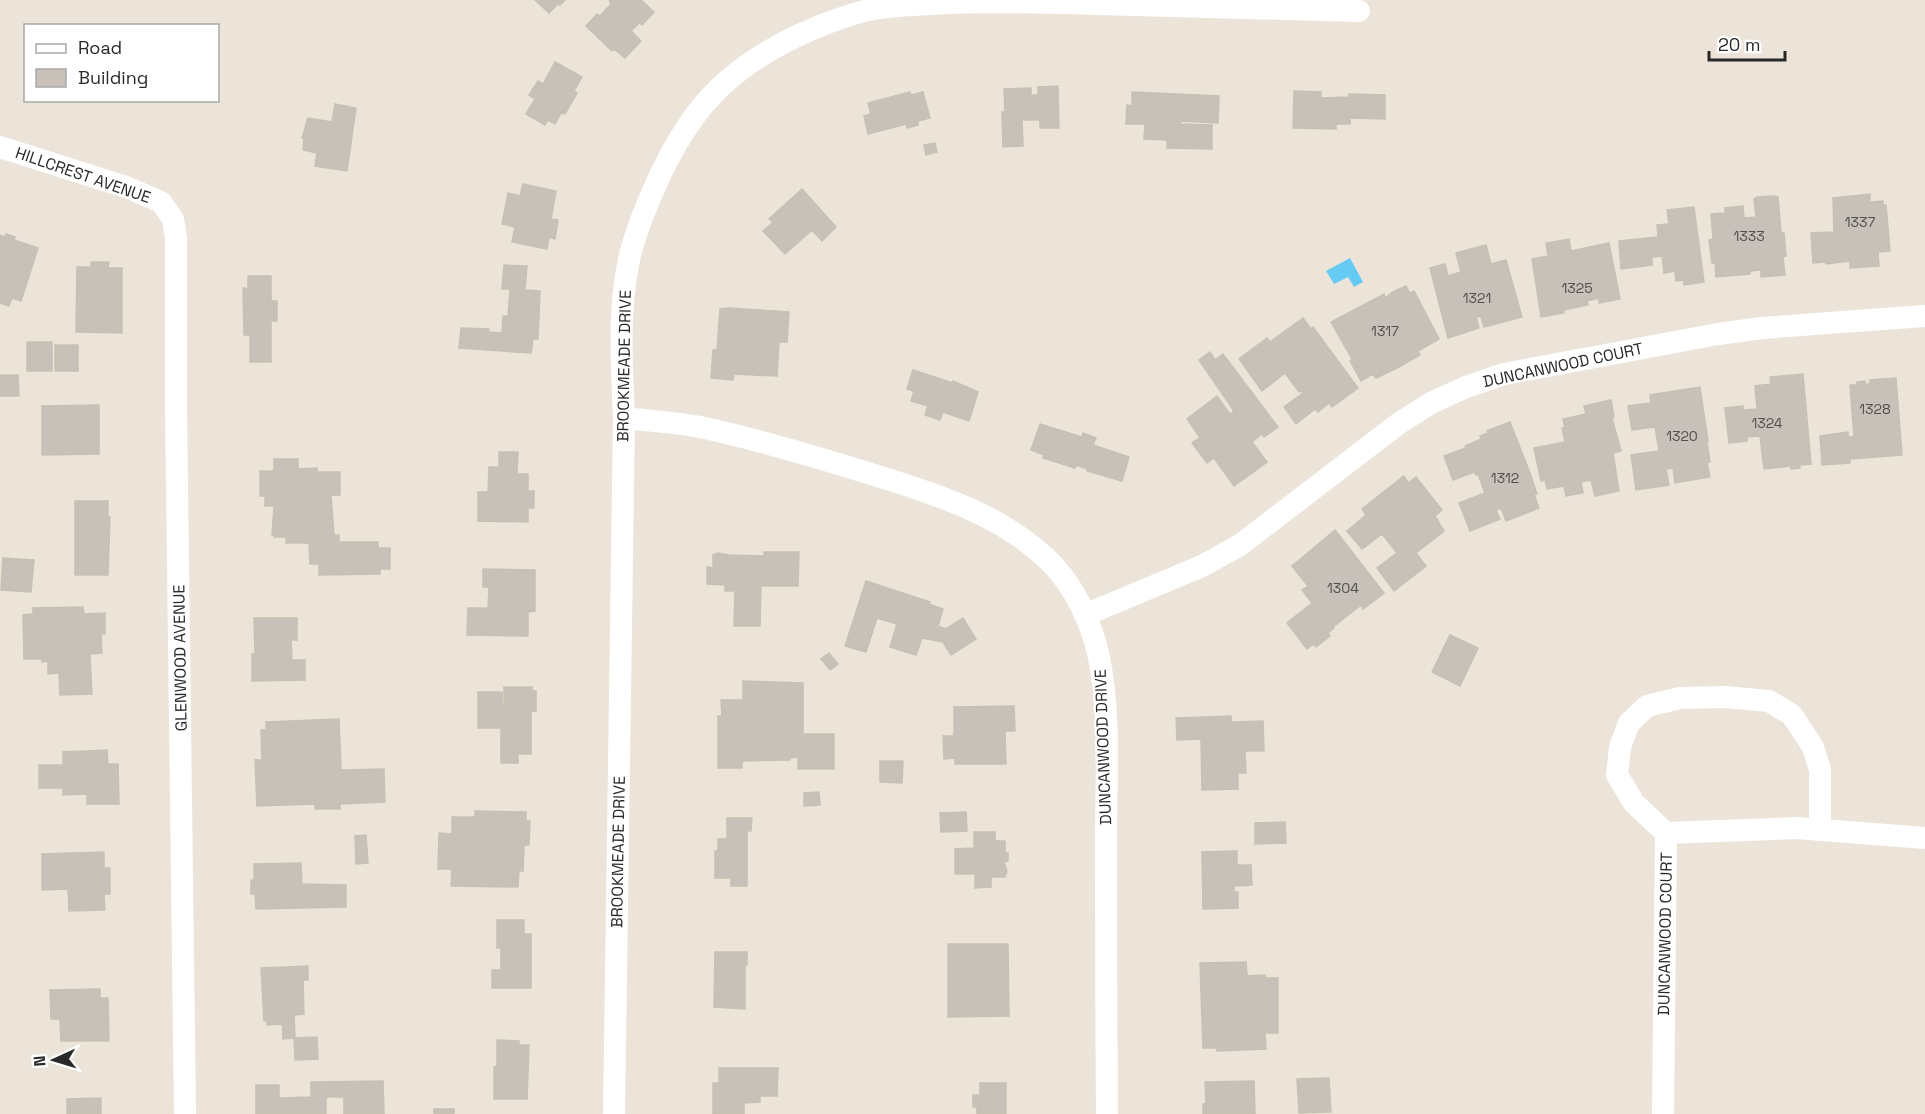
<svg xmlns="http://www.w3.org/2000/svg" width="1925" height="1114" viewBox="0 0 1925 1114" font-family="'Space Grotesk',sans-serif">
<rect width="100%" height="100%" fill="#ece4d9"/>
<polygon fill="#66cbf4" points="1350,258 1363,282 1354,287 1348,277 1334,284 1326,271"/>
<g fill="#c7c1b9" stroke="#c7c1b3" stroke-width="1.5">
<polygon points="535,0 565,0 560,5 558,4 549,13"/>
<polygon points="641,0 654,12 642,25 639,23 631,31 641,41 625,58 614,49 612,51 586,26 597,14 600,16 611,4 609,0"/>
<polygon points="555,62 582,77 574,91 577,93 565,114 561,113 555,124 548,120 545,125 526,114 535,99 529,95 538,81 543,84"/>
<polygon points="1058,86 1059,128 1040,128 1040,120 1022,120 1023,146 1003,147 1002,112 1005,112 1004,89 1031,88 1031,95 1038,95 1038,87"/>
<polygon points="1294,91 1321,92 1321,98 1349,97 1349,94 1385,95 1385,119 1350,118 1350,124 1336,124 1336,129 1293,128"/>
<polygon points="910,92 911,95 923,92 930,118 918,121 918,125 907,128 906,124 868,134 864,116 871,114 868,103"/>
<polygon points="1132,92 1219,96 1218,123 1181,121 1180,124 1212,125 1212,149 1167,148 1167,140 1144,139 1145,124 1126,124 1127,105 1132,106"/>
<polygon points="335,104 356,108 347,171 315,166 317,153 303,150 304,139 302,138 308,118 332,122"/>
<polygon points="935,143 937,152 926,155 924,145"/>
<polygon points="523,184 556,191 551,219 558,220 555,239 549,237 547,249 512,242 515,227 502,224 508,193 520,196"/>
<polygon points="802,189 836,227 822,241 812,230 785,254 763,231 773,222 769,219"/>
<polygon points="1870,194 1870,202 1883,201 1883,205 1886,205 1890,251 1878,252 1879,266 1850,268 1850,261 1826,264 1826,262 1813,263 1811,233 1834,232 1833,198"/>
<polygon points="1774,196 1778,197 1781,233 1784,233 1786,256 1783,257 1785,275 1761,277 1761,270 1750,271 1750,274 1716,277 1715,263 1712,263 1709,240 1713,239 1711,214 1725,213 1725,208 1743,206 1744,218 1756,217 1754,199 1757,197"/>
<polygon points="1694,207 1704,282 1684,285 1684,280 1676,281 1675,271 1664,273 1662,256 1652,257 1652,265 1621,269 1619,241 1658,237 1657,225 1669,224 1667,210"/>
<polygon points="6,234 15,237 14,240 38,248 21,301 12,298 9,306 0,303 0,235 5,237"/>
<polygon points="1569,239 1571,251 1609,243 1620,299 1599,303 1599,298 1587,301 1588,305 1563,310 1564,313 1541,317 1532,259 1548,256 1546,243"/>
<polygon points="1486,245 1491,264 1506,260 1522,317 1484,327 1481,317 1476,316 1479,328 1448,338 1430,268 1445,264 1448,276 1461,272 1456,253"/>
<polygon points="91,262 109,262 108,268 122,268 122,333 76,332 77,267 91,267"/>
<polygon points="504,265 527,266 525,290 540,291 538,339 533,339 531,353 459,348 461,328 489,329 488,332 502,333 503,316 508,316 510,289 502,289"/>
<polygon points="248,276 271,276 271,301 277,301 277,321 271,321 271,362 250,362 250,335 244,335 243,288 248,289"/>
<polygon points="1406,286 1410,293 1414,291 1439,339 1418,351 1420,355 1399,367 1376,378 1373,374 1361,381 1350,361 1352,359 1331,322 1384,294 1385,298 1393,292"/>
<polygon points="728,308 789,312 787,342 779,342 777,376 734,374 733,380 711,378 713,350 717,350 720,309"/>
<polygon points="1303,318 1311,329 1313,327 1358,388 1332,407 1329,403 1318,412 1315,409 1296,424 1284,407 1303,393 1301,391 1299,392 1285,373 1262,391 1239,359 1267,338 1270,342"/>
<rect x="27" y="342" width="25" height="29"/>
<rect x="55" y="345" width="23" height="26"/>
<polygon points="1210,352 1215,360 1223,354 1278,427 1264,437 1262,434 1252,442 1267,462 1234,486 1214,458 1207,463 1192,443 1199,438 1199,436 1187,419 1217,396 1230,414 1234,411 1199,360"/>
<polygon points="913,370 953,383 953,381 978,392 969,421 943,412 940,420 925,415 928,406 911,401 914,391 907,389"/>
<polygon points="1803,374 1811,464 1800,465 1800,468 1791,469 1790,466 1764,469 1760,436 1747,437 1747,441 1729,443 1725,408 1743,406 1743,410 1757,409 1755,386 1771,384 1770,377"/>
<polygon points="0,375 18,375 19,396 0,396"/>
<polygon points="1896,378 1902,455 1850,459 1850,463 1822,465 1820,436 1848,432 1848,437 1854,437 1850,385 1857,385 1857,382 1865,381 1865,384 1870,384 1870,380"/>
<polygon points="1700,387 1708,441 1707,442 1710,462 1707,463 1710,477 1675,483 1673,468 1666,469 1669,485 1636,490 1631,455 1659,451 1655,427 1632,430 1628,406 1651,403 1650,395"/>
<polygon points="1611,400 1614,417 1612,418 1621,451 1613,453 1619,491 1595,496 1591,480 1581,482 1583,493 1566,496 1564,486 1547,489 1545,480 1541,481 1534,448 1565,442 1562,428 1565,428 1563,419 1586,414 1584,406"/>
<polygon points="99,405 99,454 42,455 42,406"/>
<polygon points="1510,422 1530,473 1537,494 1534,494 1539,508 1506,521 1501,508 1496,510 1500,519 1470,531 1459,503 1485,493 1478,474 1476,475 1474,472 1453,480 1444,456 1466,448 1465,446 1481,439 1480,436 1488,433 1487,431"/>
<polygon points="1040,424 1082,437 1083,433 1096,438 1093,445 1129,457 1122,481 1087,471 1087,469 1076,465 1075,468 1043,458 1044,455 1031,450"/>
<polygon points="499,452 518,452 517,474 528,474 528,491 534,491 534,508 528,508 528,522 478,521 478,492 488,492 489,467 499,467"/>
<polygon points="274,459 298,459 298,469 317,468 317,472 340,472 340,495 331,495 334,535 339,535 339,542 378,542 378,548 390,548 390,569 380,569 380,574 319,575 319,564 310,564 309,543 286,543 286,537 274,537 275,535 272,535 274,506 265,506 265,496 260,496 260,471 274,471"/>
<polygon points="1404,476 1408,483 1416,477 1442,510 1435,516 1444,531 1416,553 1426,566 1394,591 1377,568 1397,553 1382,534 1362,549 1347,531 1366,515 1362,509"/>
<polygon points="75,501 108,501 108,517 110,517 108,575 75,575"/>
<polygon points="1335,530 1384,593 1363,609 1361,605 1333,627 1334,628 1328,633 1330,636 1316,647 1314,644 1307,649 1287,623 1312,603 1302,590 1308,586 1292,566"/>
<polygon points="764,552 799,552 798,586 761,586 760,626 734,626 735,591 725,591 725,585 707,584 707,567 713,568 713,555 718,553 729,555 764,556"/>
<polygon points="3,558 34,560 31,592 1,590"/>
<polygon points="483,569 535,570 535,611 528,612 528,636 467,635 468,608 488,608 489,587 483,587"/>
<polygon points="866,581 930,602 929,604 943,609 938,626 946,629 963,618 976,639 951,655 943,642 922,638 916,655 890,647 897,624 877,618 866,652 845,646"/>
<polygon points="83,607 84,614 105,613 105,634 101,634 102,653 90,654 92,694 60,695 59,673 48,674 48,661 42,662 42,659 24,659 23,615 33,614 33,608"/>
<polygon points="254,618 297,618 297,640 291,640 292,660 305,660 305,680 252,681 252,654 255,654"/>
<polygon points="1450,635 1478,648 1460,686 1432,672"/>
<polygon points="829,653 838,664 830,670 821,659"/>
<polygon points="743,681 803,683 803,734 834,734 834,769 798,769 798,757 790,758 790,760 742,761 742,768 718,768 718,716 722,716 721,700 743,700"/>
<polygon points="504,687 532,687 532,691 536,691 536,711 531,711 531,754 518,754 518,763 501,763 501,728 478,728 478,692 502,692 502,705 504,705"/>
<polygon points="1014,706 1015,731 1005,731 1006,764 955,764 955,758 944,759 943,736 954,736 954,707"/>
<polygon points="1231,716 1231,722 1263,721 1264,751 1245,751 1246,773 1238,773 1238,789 1202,790 1201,739 1177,740 1176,718"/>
<polygon points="339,719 341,770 384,769 385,802 340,804 340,809 315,809 315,804 257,806 255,760 262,760 261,730 266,730 266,722"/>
<polygon points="107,750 108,764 118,764 119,804 87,804 87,794 63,795 63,788 39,788 39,765 63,765 63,752"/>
<polygon points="880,761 903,761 902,783 880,782"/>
<polygon points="819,792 820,805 804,806 804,793"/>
<polygon points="475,811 526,812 526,821 530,821 529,845 524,845 523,871 519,871 518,887 451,886 452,869 438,869 439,833 452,834 452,817 475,817"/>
<polygon points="966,812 967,831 941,832 940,813"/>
<polygon points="727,818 752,818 751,831 747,831 747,886 731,886 731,878 715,878 715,851 718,851 718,839 727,839"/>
<polygon points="1285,822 1286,843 1255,844 1255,823"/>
<polygon points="974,832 995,832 995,841 1005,841 1005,853 1008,853 1008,861 1004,862 1007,872 1005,877 991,877 991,887 975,888 975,874 955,874 955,849 974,848"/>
<polygon points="366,835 368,863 356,864 355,836"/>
<polygon points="1237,851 1237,865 1251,865 1252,885 1234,886 1234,892 1238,892 1238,908 1203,909 1202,852"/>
<polygon points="104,852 104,868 110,868 110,894 104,894 105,910 69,911 68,889 42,890 42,854"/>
<polygon points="301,863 302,884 346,885 346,907 256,909 255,894 251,894 251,880 254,881 254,864"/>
<polygon points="497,920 524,920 524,934 531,934 531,988 492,988 492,970 501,970 501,948 497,948"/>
<polygon points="948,944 1008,944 1009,1016 948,1017"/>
<polygon points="715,952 747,952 747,965 745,965 745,1009 714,1007"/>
<polygon points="1246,962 1247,976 1265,975 1265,978 1278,978 1278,1033 1265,1033 1266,1049 1217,1051 1217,1048 1203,1048 1200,963"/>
<polygon points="308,966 308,980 303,980 304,1014 294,1015 295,1038 317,1037 318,1059 295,1060 294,1038 283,1039 282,1020 280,1021 281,1024 267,1025 267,1021 264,1021 261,968"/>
<polygon points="100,989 100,998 108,998 109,1041 61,1041 60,1019 51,1019 50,990"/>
<polygon points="497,1040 519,1041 519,1045 529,1045 527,1099 494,1099 494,1067 497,1066"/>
<polygon points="719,1068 778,1068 777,1096 760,1096 760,1102 744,1103 744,1114 713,1114 713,1083 719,1083"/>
<polygon points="1329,1078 1331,1112 1299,1113 1297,1079"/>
<polygon points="383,1081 384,1114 344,1114 344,1097 326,1097 326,1114 256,1114 256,1085 279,1085 279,1098 311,1097 311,1082"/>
<polygon points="1254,1081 1255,1114 1203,1114 1203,1104 1206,1104 1205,1082"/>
<polygon points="980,1083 1006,1083 1006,1114 977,1114 977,1107 973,1107 973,1095 980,1095"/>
<polygon points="101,1098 101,1114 67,1114 67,1099"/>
<rect x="434" y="1109" width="20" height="5"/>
</g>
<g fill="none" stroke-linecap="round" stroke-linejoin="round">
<g stroke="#fff" stroke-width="22">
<polyline points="0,147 126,187 161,202 173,219 176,238 176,407 185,1114"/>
<path d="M624,418c25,3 51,4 76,9 57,12 113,29 168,46 65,20 138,42 186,93 21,23 37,56 44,87 13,59 8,123 8,184 0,92 0,185 1,277"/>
<polyline points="1085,615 1202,566 1240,545 1398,424 1431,403 1466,387 1504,374 1718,334 1762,328 1925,316"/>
<polyline points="1666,833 1634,803 1617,775 1620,747 1629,723 1647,706 1680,698 1725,697 1769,701 1792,715 1813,747 1820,770 1820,830"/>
<path d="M614,1114l10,-696c-2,-50 -6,-103 4,-153 4,-23 13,-46 22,-67 33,-79 69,-125 147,-162 26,-12 53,-23 82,-28 72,-8 147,-6 219,-4 87,3 174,5 261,7"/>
<polyline points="1663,1114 1666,833 1797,828 1925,838"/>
</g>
</g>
<g text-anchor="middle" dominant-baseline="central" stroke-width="4.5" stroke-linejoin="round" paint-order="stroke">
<g font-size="14" fill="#504f4d">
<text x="1860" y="222">1337</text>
<text x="1749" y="236">1333</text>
<text x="1577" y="288">1325</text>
<text x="1477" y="298">1321</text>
<text x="1385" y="331">1317</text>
<text x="1875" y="409">1328</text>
<text x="1767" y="423">1324</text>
<text x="1682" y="436">1320</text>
<text x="1505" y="478">1312</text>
<text x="1343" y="588">1304</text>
</g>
<g font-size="16" fill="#292929" stroke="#fff">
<text transform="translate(83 175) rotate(19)">HILLCREST AVENUE</text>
<text transform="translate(1563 365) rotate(-12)">DUNCANWOOD COURT</text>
<text transform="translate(624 366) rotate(-89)">BROOKMEADE DRIVE</text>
<text transform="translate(180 658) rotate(-91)">GLENWOOD AVENUE</text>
<text transform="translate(1103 747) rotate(-92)">DUNCANWOOD DRIVE</text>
<text transform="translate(618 852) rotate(-89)">BROOKMEADE DRIVE</text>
<text transform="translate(1665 934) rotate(-89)">DUNCANWOOD COURT</text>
</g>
</g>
<rect x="24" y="24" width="195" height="78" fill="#ffffff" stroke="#a9a9a9" stroke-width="1.5"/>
<rect x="36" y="44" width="30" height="9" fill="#ffffff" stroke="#a9a9a9" stroke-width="1.5"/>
<text x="78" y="54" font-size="18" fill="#292929">Road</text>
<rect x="36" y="69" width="30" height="18" fill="#c7c1b9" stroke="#a9a9a9" stroke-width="1.5"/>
<text x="78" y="84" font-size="18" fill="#292929">Building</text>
<g transform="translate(54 1060) rotate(266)" stroke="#ffffff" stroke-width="4.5" paint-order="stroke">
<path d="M0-4.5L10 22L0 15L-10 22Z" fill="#292929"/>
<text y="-9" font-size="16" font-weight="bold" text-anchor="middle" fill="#292929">N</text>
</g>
<path d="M1709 51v9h76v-9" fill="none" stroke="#292929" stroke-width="3"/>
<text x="1718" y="51" font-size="18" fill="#292929" stroke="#ffffff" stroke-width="4.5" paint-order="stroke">20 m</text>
</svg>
